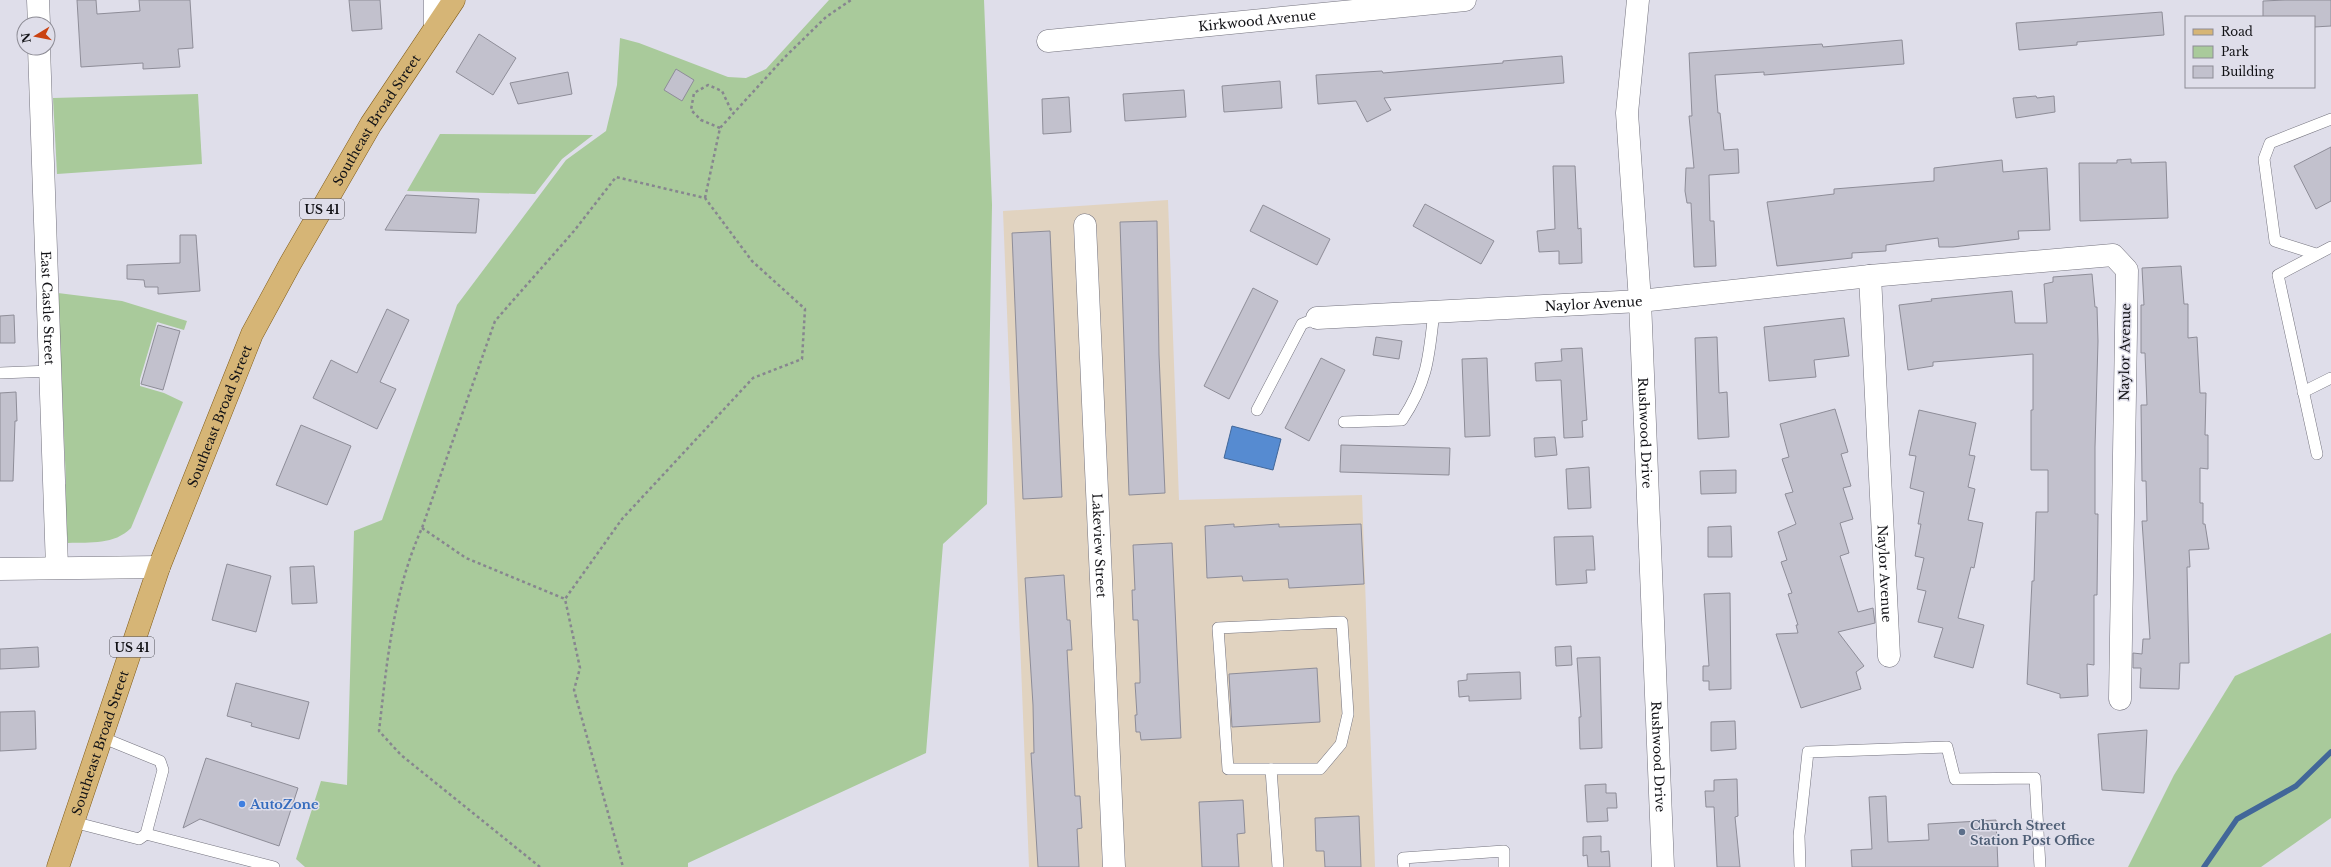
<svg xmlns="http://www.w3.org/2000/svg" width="2331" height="867" viewBox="0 0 2331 867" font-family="'Libre Baskerville',serif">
<rect width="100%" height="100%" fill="#dfdeea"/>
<polygon fill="#e1d3c0" points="1168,200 1179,500 1362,495 1375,867 1029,867 1003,211"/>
<g fill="#a9ca9b">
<polygon points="829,0 984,0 992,205 987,504 943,544 926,753 688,863 688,867 305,867 296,859 321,781 347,785 354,531 382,520 457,305 566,160 606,131 617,85 620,38 639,43 728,77 746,78 766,69"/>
<polygon points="198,94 202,164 57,174 53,98"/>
<polygon points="440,134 593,135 562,159 535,194 407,191"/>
<path d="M58,293l64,8 65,20 -3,9 -27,-8 -17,57v7l24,7 19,9 -52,126c-17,17 -40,14 -63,15l-6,-56 4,-3z"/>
<polygon points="2331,633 2331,818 2261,867 2128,867 2174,775 2235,676"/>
</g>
<polygon fill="#568bd1" stroke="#426799" points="1232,426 1281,439 1273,470 1224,458"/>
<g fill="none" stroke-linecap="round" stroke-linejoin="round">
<polyline stroke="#426799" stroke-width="5.5" points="2204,867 2237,819 2296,786 2331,752"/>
</g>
<g fill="#c2c1cd" stroke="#8e8d98">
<polygon points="77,0 96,0 97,14 140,11 139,0 190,0 193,48 178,49 180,67 143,69 143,63 81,67"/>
<polygon points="349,0 380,0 382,29 352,31"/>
<polygon points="2285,0 2331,0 2331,26 2314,27 2314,17 2263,17 2263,1"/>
<polygon points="2162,12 2164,35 2077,42 2077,45 2019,50 2016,23"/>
<polygon points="479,34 516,58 493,95 456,72"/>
<polygon points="1902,40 1904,64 1764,75 1764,72 1715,75 1718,113 1720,113 1724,150 1738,149 1739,173 1709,175 1710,221 1714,221 1716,266 1694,267 1691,203 1687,203 1685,191 1686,168 1694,168 1689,116 1692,116 1689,53 1822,44 1823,47"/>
<polygon points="1562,56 1564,83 1384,98 1391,110 1367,122 1356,101 1318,104 1316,75 1382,71 1383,73 1503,63 1503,61"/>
<polygon points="676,69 694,80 682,101 664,90"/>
<polygon points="568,72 572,94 518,104 510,83"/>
<polygon points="1280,81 1282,108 1224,112 1222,86"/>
<polygon points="1184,90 1186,117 1125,121 1123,94"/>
<polygon points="2036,96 2037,98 2054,96 2055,112 2016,118 2013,98"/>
<polygon points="1069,97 1071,132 1043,134 1042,99"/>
<polygon points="2331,147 2331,201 2316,209 2294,166"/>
<polygon points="2131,159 2131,163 2166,162 2168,218 2080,221 2079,163 2117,163 2117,160"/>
<polygon points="2002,160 2003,172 2047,168 2050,230 2018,231 2019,239 1953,247 1939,247 1938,238 1886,245 1886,251 1852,253 1852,258 1777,266 1767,202 1834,194 1834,189 1934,181 1934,168"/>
<polygon points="1553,166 1575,166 1578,229 1581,228 1582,263 1559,264 1559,251 1539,252 1537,231 1555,229"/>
<polygon points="406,195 479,199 476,233 385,230"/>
<polygon points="1425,204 1494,241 1481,264 1413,226"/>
<polygon points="1263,205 1330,239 1317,265 1250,231"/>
<polygon points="1157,221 1159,355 1165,493 1129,495 1120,222"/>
<polygon points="1050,231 1062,497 1023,499 1012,233"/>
<polygon points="180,235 196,235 200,291 158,294 158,287 145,287 144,280 127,279 127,265 180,263"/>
<polygon points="2181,266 2184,304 2188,304 2188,338 2197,337 2200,393 2206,393 2205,435 2208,435 2208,469 2200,468 2200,503 2203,503 2203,524 2205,524 2209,549 2189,550 2190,567 2187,567 2189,663 2180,663 2179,689 2140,688 2141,668 2133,668 2133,653 2142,654 2143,639 2150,639 2142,521 2147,521 2146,481 2142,481 2141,405 2147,405 2145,353 2141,353 2141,305 2144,305 2142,268"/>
<polygon points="2092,274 2095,307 2097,307 2098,341 2095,447 2095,514 2098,514 2097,595 2094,595 2094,665 2087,664 2088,696 2060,698 2060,694 2027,684 2032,581 2034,581 2036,512 2048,512 2048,470 2031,470 2031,410 2033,410 2033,354 1933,362 1933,366 1908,370 1899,305 1932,301 1931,299 2012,291 2015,323 2047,323 2044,284 2053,282 2053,277"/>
<polygon points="1253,288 1278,301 1229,399 1204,386"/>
<polygon points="387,309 409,320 380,382 396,389 377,429 313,398 331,360 357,373"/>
<polygon points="14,315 15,343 0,343 0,316"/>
<polygon points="1844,318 1849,356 1814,360 1816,377 1769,381 1764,327"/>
<polygon points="158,325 180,331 163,390 141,384"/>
<polygon points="1376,337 1402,341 1399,359 1373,355"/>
<polygon points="1717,337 1719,393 1727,392 1729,437 1698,439 1695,338"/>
<polygon points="1582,348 1587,420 1582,421 1583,437 1564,438 1561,380 1536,381 1535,363 1562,361 1561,349"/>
<polygon points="1321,358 1345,370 1309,441 1285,428"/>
<polygon points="1487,358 1490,436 1465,437 1462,359"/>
<polygon points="16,392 17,421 15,421 13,481 0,481 0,393"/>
<polygon points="1835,409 1848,452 1841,454 1851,486 1843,488 1853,519 1840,523 1849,553 1840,556 1858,612 1873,608 1875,623 1838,632 1864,666 1856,672 1861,689 1801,708 1776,634 1798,633 1796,625 1798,625 1788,594 1792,593 1781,562 1787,560 1778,532 1796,524 1785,494 1793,492 1782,459 1789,457 1780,424"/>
<polygon points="1919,410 1976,423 1969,455 1975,456 1968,487 1975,489 1968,520 1983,523 1974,568 1971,567 1958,618 1984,625 1973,668 1934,657 1943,628 1918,622 1926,591 1917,589 1924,558 1915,556 1921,524 1918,524 1924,492 1910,488 1916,456 1909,455"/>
<polygon points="301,425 351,446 327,505 276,485"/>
<polygon points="1555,437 1557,455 1535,457 1534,438"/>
<polygon points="1341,445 1450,448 1449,475 1340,472"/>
<polygon points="1589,467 1591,508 1568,509 1566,469"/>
<polygon points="1736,470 1736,493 1701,494 1700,471"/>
<polygon points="1234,524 1234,527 1279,524 1279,527 1361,524 1364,584 1289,588 1288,579 1243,581 1242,576 1207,578 1205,526"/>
<polygon points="1731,526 1732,557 1708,557 1708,527"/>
<polygon points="1593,536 1595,570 1586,570 1587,583 1556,585 1554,537"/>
<polygon points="1172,543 1181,738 1141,740 1140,732 1136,732 1135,715 1137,715 1135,683 1140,683 1140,673 1138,620 1133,620 1132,590 1135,590 1133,545"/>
<polygon points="227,564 271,576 256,632 212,620"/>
<polygon points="314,566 317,603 292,604 290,567"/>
<polygon points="1064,575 1067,620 1070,620 1072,650 1067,650 1075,796 1080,796 1082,828 1077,829 1079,867 1038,867 1031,753 1034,753 1033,705 1025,578"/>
<polygon points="1730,593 1731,689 1709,690 1709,681 1703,681 1703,666 1709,666 1704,594"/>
<polygon points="1571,646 1572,665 1556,666 1555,647"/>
<polygon points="38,647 39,667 0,669 0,649"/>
<polygon points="1600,657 1602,748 1580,749 1579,717 1581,717 1577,658"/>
<polygon points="1317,668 1320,722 1232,727 1229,674"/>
<polygon points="1520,672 1521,699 1469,701 1469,696 1459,697 1458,681 1467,680 1467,674"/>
<polygon points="236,683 309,702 299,739 251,726 252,723 227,716"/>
<polygon points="35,711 36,749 0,751 0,712"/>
<polygon points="1735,721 1736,749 1711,751 1711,722"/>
<polygon points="2147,730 2144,793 2102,790 2098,734"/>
<polygon points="206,758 298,788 279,846 200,819 183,828"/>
<polygon points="1737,779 1738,816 1735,817 1740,867 1717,867 1714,807 1706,807 1705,791 1714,791 1714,780"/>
<polygon points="1606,784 1606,793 1616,793 1617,808 1607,808 1608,821 1587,822 1585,785"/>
<polygon points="1886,796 1888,842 1929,840 1928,824 1996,820 1998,867 1852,867 1851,850 1872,849 1869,797"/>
<polygon points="1243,800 1245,833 1237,834 1239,867 1202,867 1199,802"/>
<polygon points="1359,816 1361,867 1325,867 1324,851 1316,851 1315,818"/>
<polygon points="1601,836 1601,852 1609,851 1610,867 1588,867 1587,855 1583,856 1583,837"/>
</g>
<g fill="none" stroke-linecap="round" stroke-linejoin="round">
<defs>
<g id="lane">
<polyline points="2316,254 2275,241 2264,159 2270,143 2331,119"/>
<polyline points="0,373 51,371"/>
<polyline points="2303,392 2331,378"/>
<polyline points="1257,410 1302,324 1317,318"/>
<path d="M1344,422l58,-2c26,-39 27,-64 32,-109"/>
<polyline points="2317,454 2278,275 2331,247"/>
<polygon points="1342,622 1348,714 1341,744 1320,769 1228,769 1218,628"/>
<polyline points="1271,769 1278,867"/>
<polyline points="73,822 139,839 146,834 163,770 160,761 101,737"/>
<polyline points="146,834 274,867"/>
<polyline points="1404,867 1403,858 1504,851 1504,867"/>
<polyline points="1800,867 1799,836 1808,752 1947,747 1955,779 2035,778 2040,867"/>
</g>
<g id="street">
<polyline points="38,0 39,24"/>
<path id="s1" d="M1638,0l-11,113 13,188 23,566"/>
<polyline points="435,28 435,0"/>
<path id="s2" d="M1048,41l417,-41"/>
<path id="s3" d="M39,48l18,519"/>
<path id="s4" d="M1085,225l29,642"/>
<path id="s5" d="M1870,276l19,380"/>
<path id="s6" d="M1317,318l323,-17 230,-25 243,-21 14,15 -7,429"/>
<polyline points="0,569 159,567"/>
</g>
<g id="primary">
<path id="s7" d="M58,867l101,-300 93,-233 38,-70 81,-140 83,-124"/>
</g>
</defs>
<use href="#lane" stroke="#74737e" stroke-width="12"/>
<use href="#street" stroke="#74737e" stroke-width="23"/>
<use href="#primary" stroke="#805c19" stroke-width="23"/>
<g stroke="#87868f" stroke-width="2.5" stroke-dasharray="3 3" stroke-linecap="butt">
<polyline points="720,128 701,120 691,110 694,93 708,85 722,91 732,112"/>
<polyline points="705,198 720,128 785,57 826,17 851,0"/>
<polyline points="422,528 466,558 565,599"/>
<path d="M540,867l-139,-112 -22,-24c8,-69 14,-139 43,-203l73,-207 79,-90 42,-54 89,21 47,63 53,48 -3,50 -49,19 -131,141 -57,80 15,69 -6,22 49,177"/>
</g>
<use href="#lane" stroke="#fff" stroke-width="11"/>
<use href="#street" stroke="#fff" stroke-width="22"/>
<use href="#primary" stroke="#d6b576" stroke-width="22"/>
</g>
<circle fill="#3f7fe0" stroke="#dfdeea" stroke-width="1.5" cx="242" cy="804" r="4"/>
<circle fill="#5c6f8a" stroke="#dfdeea" stroke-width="1.5" cx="1962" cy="832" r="4"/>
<g text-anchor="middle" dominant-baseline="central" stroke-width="3" stroke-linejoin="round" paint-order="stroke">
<g fill="#dfdeea" stroke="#504f56" stroke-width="1">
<rect x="300" y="199" width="44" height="20" rx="3"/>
<rect x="110" y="637" width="44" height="20" rx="3"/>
</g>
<g font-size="12" font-weight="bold" fill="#121216">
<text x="322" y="209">US 41</text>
<text x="132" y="647">US 41</text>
</g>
<g font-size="13" fill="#121216" stroke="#dfdeea">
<text stroke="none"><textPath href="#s2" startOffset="210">Kirkwood Avenue</textPath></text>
<text stroke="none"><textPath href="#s7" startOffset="815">Southeast Broad Street</textPath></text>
<text stroke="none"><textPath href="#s6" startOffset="277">Naylor Avenue</textPath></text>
<text stroke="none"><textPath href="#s3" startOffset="260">East Castle Street</textPath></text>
<text transform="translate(2125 352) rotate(-89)">Naylor Avenue</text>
<text stroke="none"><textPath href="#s7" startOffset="479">Southeast Broad Street</textPath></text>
<text stroke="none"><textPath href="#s1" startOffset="434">Rushwood Drive</textPath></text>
<text stroke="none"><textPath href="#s4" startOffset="321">Lakeview Street</textPath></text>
<text stroke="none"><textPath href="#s5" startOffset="298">Naylor Avenue</textPath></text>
<text stroke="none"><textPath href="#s7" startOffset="131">Southeast Broad Street</textPath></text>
<text stroke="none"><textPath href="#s1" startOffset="758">Rushwood Drive</textPath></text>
</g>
<g font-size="13" font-weight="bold" fill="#366cbe" stroke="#dfdeea" text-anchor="start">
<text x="250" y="804">AutoZone</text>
</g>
<g font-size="13" font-weight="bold" fill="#4e5e75" stroke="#dfdeea" text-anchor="start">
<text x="1970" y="825">Church Street<tspan x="1970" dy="15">Station Post Office</tspan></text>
</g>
</g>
<rect x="2185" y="16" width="130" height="72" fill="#dfdeea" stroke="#8d8c95"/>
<rect x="2193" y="29" width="20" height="6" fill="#d6b576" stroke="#8d8c95"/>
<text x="2221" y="36" font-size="12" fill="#121216">Road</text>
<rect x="2193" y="46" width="20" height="12" fill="#a9ca9b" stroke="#8d8c95"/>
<text x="2221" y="56" font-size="12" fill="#121216">Park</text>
<rect x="2193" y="66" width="20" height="12" fill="#c2c1cd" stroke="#8d8c95"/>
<text x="2221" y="76" font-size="12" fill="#121216">Building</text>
<g transform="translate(36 36) rotate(260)"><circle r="19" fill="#dfdeea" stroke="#8d8c95"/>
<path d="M0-3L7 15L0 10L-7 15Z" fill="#ca4211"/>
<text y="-6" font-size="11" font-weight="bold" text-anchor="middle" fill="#121216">N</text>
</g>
</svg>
